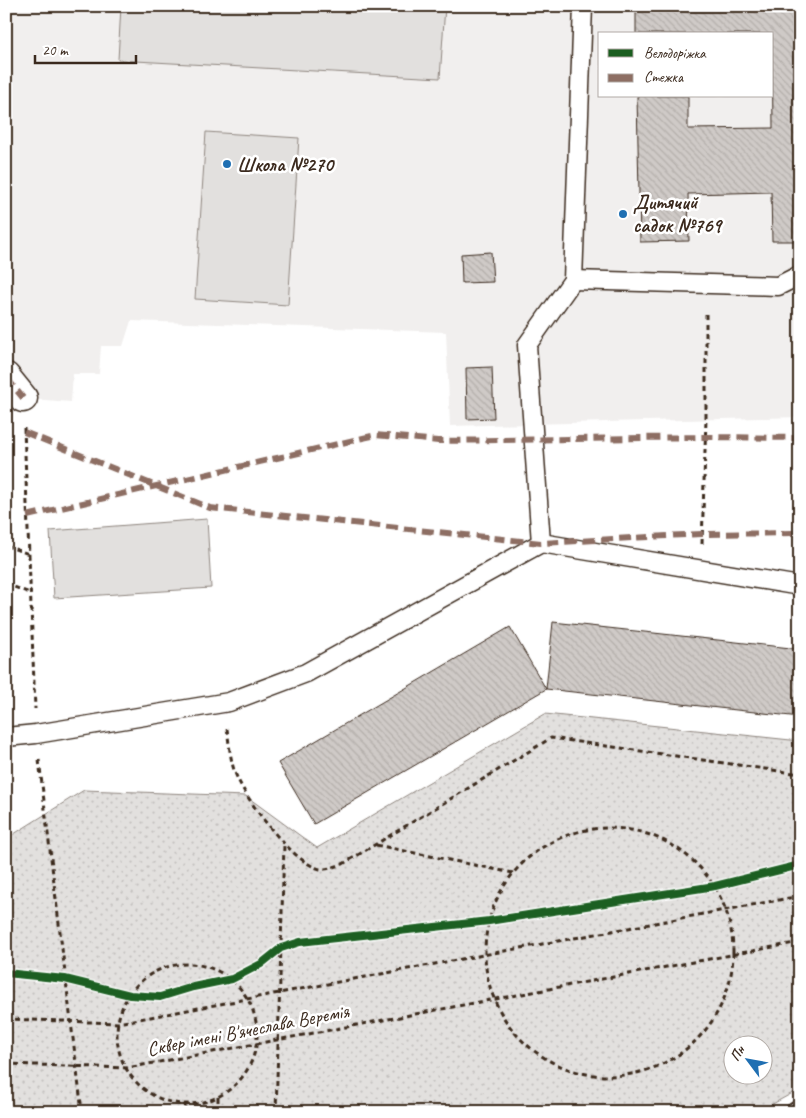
<svg xmlns="http://www.w3.org/2000/svg" width="806" height="1118" viewBox="0 0 806 1118" font-family="Caveat,sans-serif">
<defs>
<pattern id="park-dots" width="8" height="8" patternUnits="userSpaceOnUse" patternTransform="scale(1.25)"><rect width="8" height="8" fill="#e2e0de"/><path d="M2 2h.1M6 6h.1" fill="none" stroke="#c3c0be" stroke-width="1.8" stroke-linecap="round"/></pattern>
<pattern id="building-back-hatch" width="6" height="6" patternUnits="userSpaceOnUse" patternTransform="scale(1.25)"><rect width="6" height="6" fill="#cfcac7"/><path d="M-1 5l2 2M0 0l6 6M5-1l2 2" fill="none" stroke="#b3aeaa"/></pattern>
</defs>
<rect width="100%" height="100%" fill="#fff"/>
<filter id="ink" filterUnits="userSpaceOnUse"><feTurbulence type="fractalNoise" baseFrequency=".02" numOctaves="2"/><feDisplacementMap in="SourceGraphic" scale="10" xChannelSelector="R" yChannelSelector="G"/><feConvolveMatrix kernelMatrix="1 2 1 2 8 2 1 2 1" color-interpolation-filters="sRGB"/></filter>
<g filter="url(#ink)">
<path fill="#f1efee" fill-rule="evenodd" d="M6,6h794v411l-350,9 -4,-94 -315,-11 -8,25h-22l-2,28h-26l-2,28 -65,-5zM600,34h172v62h-172z"/>
<path fill="url(#park-dots)" stroke="#8e857e" fill-rule="evenodd" d="M545,714l255,27v348l-42,23h-752v-273l78,-49 162,6 71,52zM734,1046h30v30h-30z"/>
<g fill="#e2e0de" stroke="#8e857e">
<polygon points="121,6 445,6 440,78 118,60"/>
<polygon points="206,132 299,138 288,305 195,299"/>
<polygon points="207,519 211,588 54,598 50,531"/>
</g>
<g fill="url(#building-back-hatch)" stroke="#3b2a1e">
<polygon points="636,6 800,6 800,241 772,241 771,192 688,194 689,241 640,242 637,96 688,96 688,129 773,128 772,34 636,34"/>
<polygon points="491,252 493,282 462,283 461,254"/>
<polygon points="492,367 494,418 467,419 466,368"/>
<polygon points="553,622 800,649 800,717 546,689"/>
<polygon points="510,627 546,689 314,824 278,763"/>
</g>
<g fill="none" stroke-linecap="round" stroke-linejoin="round">
<defs>
<g id="lane">
<polyline points="573,280 778,286 800,275"/>
<polyline points="541,543 527,345 573,280 583,6"/>
<polyline points="6,737 36,734 229,702 306,673 541,543 800,586"/>
<polyline points="795,1112 800,1109"/>
</g>
<polyline id="street" points="6,377 23,398"/>
</defs>
<use href="#lane" stroke="#3b2a1e" stroke-width="21"/>
<use href="#street" stroke="#3b2a1e" stroke-width="31"/>
<g stroke="#3b2a1e" stroke-width="3" stroke-dasharray="5 4" stroke-linecap="butt">
<polyline points="24,428 35,709"/>
<polyline points="702,544 706,419 706,311"/>
<polyline points="6,546 29,554"/>
<polyline points="6,584 30,593"/>
<path d="M227,729c2,13 3,28 7,41 9,27 58,93 86,99 7,1 16,-3 23,-5l208,-126 249,36"/>
<polyline points="39,760 82,1112"/>
<circle cx="609" cy="952" r="124"/>
<polyline points="376,845 513,873"/>
<circle cx="187" cy="1034" r="70"/>
<polyline points="6,1019 118,1023 800,896"/>
<polyline points="6,1064 127,1068 800,942"/>
<polyline points="218,1097 218,1112"/>
<polyline points="185,1104 185,1112"/>
<polyline points="276,1112 284,845"/>
</g>
<use href="#lane" stroke="#fff" stroke-width="18"/>
<use href="#street" stroke="#fff" stroke-width="28"/>
<g stroke="#8d6e63" stroke-width="6" stroke-dasharray="12 6" stroke-linecap="butt">
<polyline points="6,377 23,398"/>
<polyline points="24,432 210,508 541,543 702,534 800,533"/>
<polyline points="27,516 376,435 438,441 705,437 800,438"/>
</g>
<defs>
<polyline id="cycleway" points="6,973 65,979 130,995 160,997 193,987 232,979 261,964 281,948 300,942 489,921 715,886 800,865"/>
</defs>
<use href="#cycleway" stroke="#fff" stroke-width="11"/>
<use href="#cycleway" stroke="#1b5e20" stroke-width="8"/>
</g>
</g>
<g fill="#1f6fb2" stroke="#fff" stroke-width="2">
<circle cx="227" cy="164" r="5"/>
<circle cx="623" cy="214" r="5"/>
</g>
<g text-anchor="middle" dominant-baseline="central" stroke-width="5" stroke-linejoin="round" paint-order="stroke">
<g font-size="20" font-weight="bold" fill="#3b2a1e" stroke="#fff" text-anchor="start">
<text x="237" y="164">Школа №270</text>
<text x="633" y="202">Дитячий<tspan x="633" dy="23">садок №769</tspan></text>
</g>
<g font-size="20" fill="#3b2a1e" stroke="#fff">
<text transform="translate(248 1030) rotate(-11)">Сквер імені В'ячеслава Веремія</text>
</g>
</g>
<rect width="806" height="1118" fill="none" stroke="#fff" stroke-width="25"/>
<rect x="12" y="12" width="781" height="1093" fill="none" stroke="#3b2a1e" stroke-width="2" filter="url(#ink)"/>
<rect x="598" y="32" width="175" height="65" fill="#ffffff" stroke="#b1aaa5"/>
<rect x="608" y="49" width="25" height="8" fill="#1b5e20" stroke="#b1aaa5"/>
<text x="644" y="58" font-size="15" fill="#3b2a1e">Велодоріжка</text>
<rect x="608" y="74" width="25" height="8" fill="#8d6e63" stroke="#b1aaa5"/>
<text x="644" y="82" font-size="15" fill="#3b2a1e">Стежка</text>
<g transform="translate(748 1060) rotate(302)"><circle r="24" fill="#ffffff" stroke="#b1aaa5"/>
<path d="M0-4L9 19L0 12L-9 19Z" fill="#1f6fb2"/>
<text y="-8" font-size="14" font-weight="bold" text-anchor="middle" fill="#3b2a1e">Пн</text>
</g>
<path d="M35 55v8h101v-8" fill="none" stroke="#3b2a1e" stroke-width="2.5"/>
<text x="42" y="55" font-size="15" fill="#3b2a1e" stroke="#ffffff" stroke-width="4" paint-order="stroke">20 m</text>
</svg>
